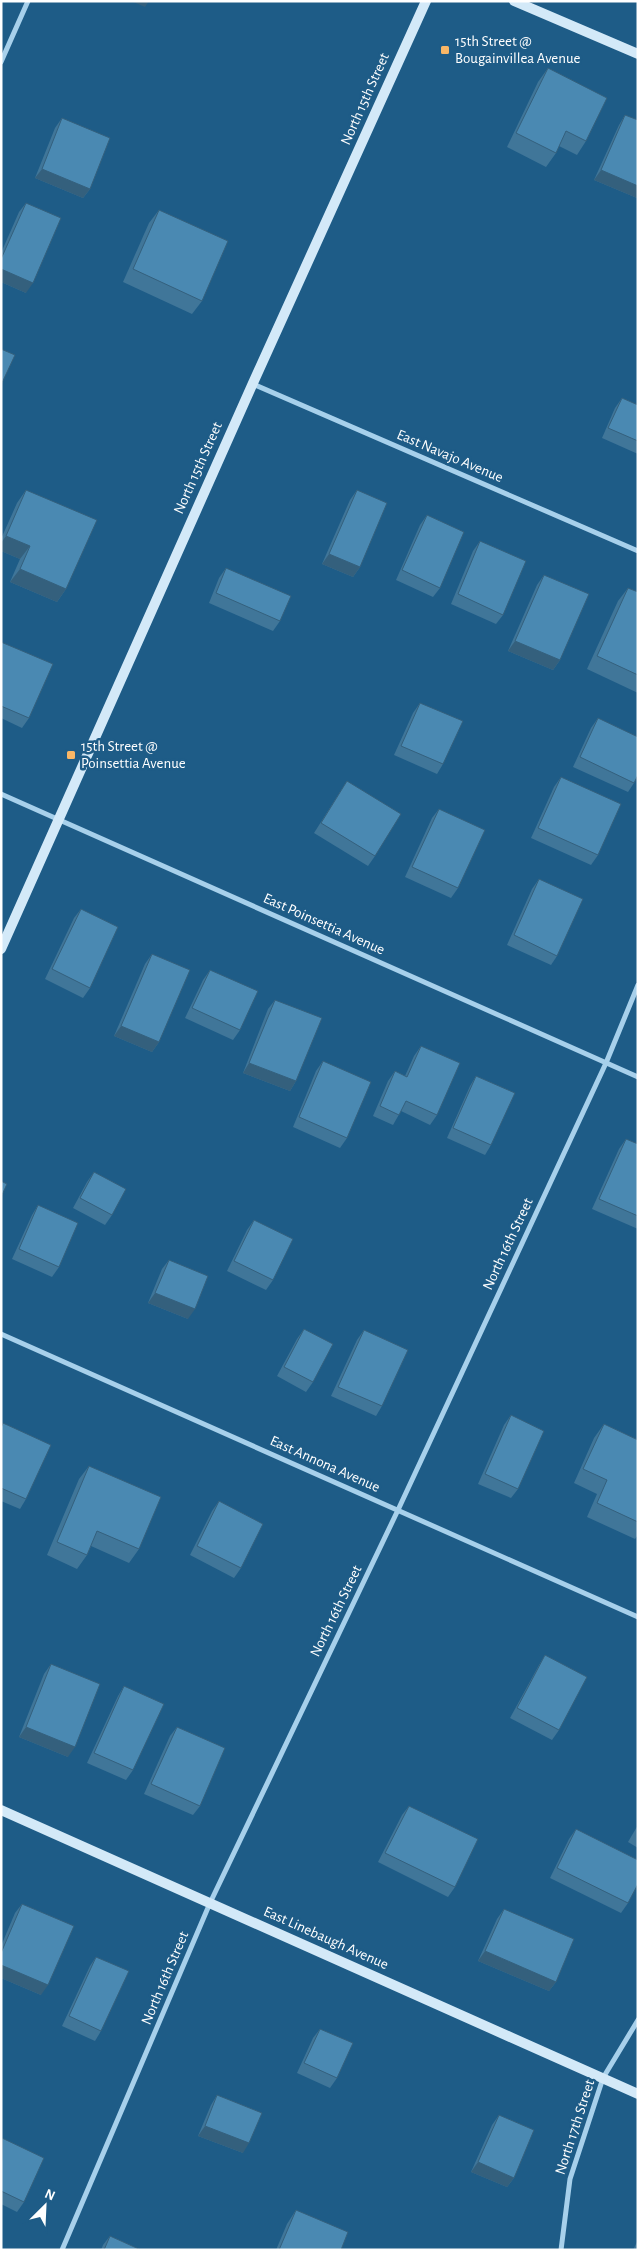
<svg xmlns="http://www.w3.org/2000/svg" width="639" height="2251" viewBox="0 0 639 2251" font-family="'Alegreya Sans',sans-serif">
<rect width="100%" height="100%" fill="#1e5c87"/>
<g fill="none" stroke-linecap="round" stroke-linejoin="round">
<g stroke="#a7d0eb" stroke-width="5">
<polyline points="1,62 28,1"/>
<polyline points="253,384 638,551"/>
<polyline points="1,794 638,1077"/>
<polyline points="1,1334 638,1617"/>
<polyline points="62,2250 210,1903 398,1510 606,1063 638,985"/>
<polyline points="561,2250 570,2179 603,2078 638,2020"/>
</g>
<g stroke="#d3e9f8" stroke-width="10">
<polyline points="514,1 638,54"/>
<polyline points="1,949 253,383 426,1"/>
<polyline points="1,1810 638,2094"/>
</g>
</g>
<g fill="#407699">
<polygon points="548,68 586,141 577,155 559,146 556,153 546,167 507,147 538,82"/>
<polygon points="625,115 637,198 594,180 619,125"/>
<polygon points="62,118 90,189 83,198 35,178 55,128"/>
<polygon points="26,203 26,293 1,282 1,253 19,212"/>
<polygon points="159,210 202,301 192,314 123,282 149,223"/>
<polygon points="622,398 638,405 638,454 602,438 615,408"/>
<polygon points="26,490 66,589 57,602 10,582 20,559 1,551 1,539 17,503"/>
<polygon points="357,490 360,567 353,577 322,564 350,500"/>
<polygon points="427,515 440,588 433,597 396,580 420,525"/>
<polygon points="480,541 503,615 496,624 451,604 473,551"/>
<polygon points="226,568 280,621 273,631 209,603 219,578"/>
<polygon points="544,575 560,660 553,670 508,651 537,585"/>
<polygon points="628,588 638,592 638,693 587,669 618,601"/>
<polygon points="1,642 29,718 22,728 1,718"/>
<polygon points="420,703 443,764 437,774 394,755 413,713"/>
<polygon points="598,718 634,783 628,792 573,767 591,728"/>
<polygon points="561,777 598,855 591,865 531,838 554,787"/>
<polygon points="347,781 375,856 368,866 314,833"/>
<polygon points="439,809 458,888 451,898 405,877 432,818"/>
<polygon points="539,879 557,956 551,965 507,945 532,889"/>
<polygon points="81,909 90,988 83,998 45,979 74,918"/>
<polygon points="152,954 159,1042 152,1052 114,1036 145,964"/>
<polygon points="210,970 240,1030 233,1040 185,1018 203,980"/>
<polygon points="275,1000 296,1081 290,1091 243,1073 268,1009"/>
<polygon points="421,1046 437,1115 430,1125 401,1111 393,1125 373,1116 388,1081 395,1071 405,1076 414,1056"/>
<polygon points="323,1061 347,1138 340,1148 293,1127 316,1071"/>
<polygon points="476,1076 491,1145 485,1155 447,1138 470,1086"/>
<polygon points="626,1139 638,1144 638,1229 592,1209 619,1149"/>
<polygon points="94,1172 112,1215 105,1225 73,1208 87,1182"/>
<polygon points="38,1205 59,1267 52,1277 12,1259 32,1215"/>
<polygon points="254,1220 273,1280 266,1290 227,1271 247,1230"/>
<polygon points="169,1260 188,1319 148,1303 162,1269"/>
<polygon points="304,1329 313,1382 306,1392 277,1376 297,1339"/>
<polygon points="364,1330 382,1406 376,1416 331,1396 357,1340"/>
<polygon points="511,1415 518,1489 511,1498 478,1484 504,1425"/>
<polygon points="3,1423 26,1499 20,1509 1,1501 1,1426"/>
<polygon points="604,1424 638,1440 638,1535 635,1539 587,1517 597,1494 574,1483 594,1438"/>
<polygon points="89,1466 139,1549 129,1563 91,1546 87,1555 77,1569 47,1555 79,1479"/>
<polygon points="219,1501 241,1568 234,1578 190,1555 212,1511"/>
<polygon points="545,1655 559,1730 552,1740 510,1718 539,1665"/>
<polygon points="51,1664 68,1757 19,1737 44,1674"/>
<polygon points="124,1686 133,1770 126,1780 87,1763 118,1696"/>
<polygon points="177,1727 200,1806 193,1815 144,1794 170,1736"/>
<polygon points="409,1806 455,1887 448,1897 378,1862 402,1815"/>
<polygon points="638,1825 638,1848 628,1842"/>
<polygon points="576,1829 628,1903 621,1913 550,1878 569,1839"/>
<polygon points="22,1904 41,1995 1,1978 1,1946 15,1913"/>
<polygon points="504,1909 556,1982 549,1991 478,1961 497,1919"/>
<polygon points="96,1957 101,2031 95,2041 62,2026 90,1966"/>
<polygon points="320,2029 337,2078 330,2088 297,2073 313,2038"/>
<polygon points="217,2095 243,2153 198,2136 211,2105"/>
<polygon points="499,2115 514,2178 507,2187 471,2172 492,2125"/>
<polygon points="1,2139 24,2202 17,2212 1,2204"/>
<polygon points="296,2210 341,2250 276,2250 287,2224"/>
<polygon points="110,2236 141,2250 101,2250 103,2245"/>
<polygon points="638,2240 638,2250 633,2250"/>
</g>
<g fill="#34607d">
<polygon points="131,1 149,1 145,7"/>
<polygon points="42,169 90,189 83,198 35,178"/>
<polygon points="601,170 638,186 637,198 594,180"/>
<polygon points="1,269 33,283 26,293 1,282"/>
<polygon points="6,536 30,546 20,559 1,551 1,543"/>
<polygon points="329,554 360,567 353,577 322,564"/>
<polygon points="20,569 66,589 57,602 10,582"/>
<polygon points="515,641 560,660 553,670 508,651"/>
<polygon points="121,1026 159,1042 152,1052 114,1036"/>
<polygon points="249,1063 296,1081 290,1091 243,1073"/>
<polygon points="155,1293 195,1309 188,1319 148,1303"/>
<polygon points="26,1727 75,1747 68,1757 19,1737"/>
<polygon points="485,1951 556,1982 549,1991 478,1961"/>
<polygon points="1,1965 48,1985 41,1995 1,1978"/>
<polygon points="205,2126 249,2143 243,2153 198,2136"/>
<polygon points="478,2162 514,2178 507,2187 471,2172"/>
</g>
<g fill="#4a89b2" stroke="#34607d">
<polygon points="548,68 607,98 586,141 566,131 556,153 516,133"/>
<polygon points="625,115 638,120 638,186 601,170"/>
<polygon points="62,118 110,138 90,189 42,169"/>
<polygon points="26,203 61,218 33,283 1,269 1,259"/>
<polygon points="159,210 228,241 202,301 133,269"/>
<polygon points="1,349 15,355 1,385"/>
<polygon points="622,398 638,405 638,441 608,428"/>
<polygon points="26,490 97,520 66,589 20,569 30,546 6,536"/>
<polygon points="357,490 387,503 360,567 329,554"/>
<polygon points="427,515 464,532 440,588 402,570"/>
<polygon points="480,541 526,561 503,615 458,594"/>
<polygon points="226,568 291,596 280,621 216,593"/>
<polygon points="544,575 589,594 560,660 515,641"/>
<polygon points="628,588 638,592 638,675 597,656"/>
<polygon points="1,642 53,664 29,718 1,706"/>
<polygon points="420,703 463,721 443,764 401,746"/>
<polygon points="598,718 638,737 638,775 634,783 580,757"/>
<polygon points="561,777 621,804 598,855 538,828"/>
<polygon points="347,781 401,814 375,856 321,823"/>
<polygon points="439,809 485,830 458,888 412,867"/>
<polygon points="539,879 583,899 557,956 514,935"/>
<polygon points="81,909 118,927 90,988 52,969"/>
<polygon points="152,954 190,970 159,1042 121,1026"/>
<polygon points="210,970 258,991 240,1030 192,1008"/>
<polygon points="275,1000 322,1018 296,1081 249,1063"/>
<polygon points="421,1046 460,1063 437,1115 406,1101 399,1115 380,1106 395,1071 407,1077"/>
<polygon points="323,1061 371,1082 347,1138 299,1117"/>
<polygon points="476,1076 515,1093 491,1145 453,1128"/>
<polygon points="626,1139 638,1144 638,1216 599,1199"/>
<polygon points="94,1172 126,1189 112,1215 80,1198"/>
<polygon points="1,1181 7,1184 1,1197"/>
<polygon points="38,1205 78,1223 59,1267 19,1249"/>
<polygon points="254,1220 293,1239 273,1280 234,1261"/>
<polygon points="169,1260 208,1276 195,1309 155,1293"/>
<polygon points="304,1329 333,1344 313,1382 284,1367"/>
<polygon points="364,1330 408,1350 382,1406 338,1387"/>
<polygon points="511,1415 544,1431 518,1489 485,1474"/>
<polygon points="3,1423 51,1445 26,1499 1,1488 1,1428"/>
<polygon points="604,1424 638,1440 638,1522 597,1503 607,1480 583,1469"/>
<polygon points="89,1466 161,1497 139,1549 97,1531 87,1555 57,1542"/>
<polygon points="219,1501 263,1524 241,1568 197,1546"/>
<polygon points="545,1655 587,1677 559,1730 517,1708"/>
<polygon points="51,1664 100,1684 75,1747 26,1727"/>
<polygon points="124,1686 164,1704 133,1770 94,1753"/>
<polygon points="177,1727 225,1748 200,1806 151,1784"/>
<polygon points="409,1806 478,1839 455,1887 385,1853"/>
<polygon points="576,1829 638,1860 638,1884 628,1903 557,1868"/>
<polygon points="22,1904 74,1926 48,1985 1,1965 1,1953"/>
<polygon points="504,1909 574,1939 556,1982 485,1951"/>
<polygon points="96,1957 129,1971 101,2031 69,2016"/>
<polygon points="320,2029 353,2043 337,2078 304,2063"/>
<polygon points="217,2095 262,2113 249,2143 205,2126"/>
<polygon points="499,2115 534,2130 514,2178 478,2162"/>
<polygon points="2,2138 44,2158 24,2202 1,2191"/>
<polygon points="296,2210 348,2232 341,2250 279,2250"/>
<polygon points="110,2236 141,2250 104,2250"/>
</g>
<g fill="#fab766" stroke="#1e5c87" stroke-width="2">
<rect x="440" y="45" width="10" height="10" rx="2.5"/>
<rect x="66" y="750" width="10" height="10" rx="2.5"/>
</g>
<g text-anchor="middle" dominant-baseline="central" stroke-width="5" stroke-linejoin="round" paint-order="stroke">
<g font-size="15" fill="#fff" stroke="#1e5c87" text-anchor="start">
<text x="455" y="41">15th Street @<tspan x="455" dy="17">Bougainvillea Avenue</tspan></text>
<text x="81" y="746">15th Street @<tspan x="81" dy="17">Poinsettia Avenue</tspan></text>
</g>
<g font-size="15" fill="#fff" stroke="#1e5c87">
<text transform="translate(365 99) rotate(-66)">North 15th Street</text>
<text transform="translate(450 456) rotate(23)">East Navajo Avenue</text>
<text transform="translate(198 468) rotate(-66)">North 15th Street</text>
<text transform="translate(324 924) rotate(24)">East Poinsettia Avenue</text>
<text transform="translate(508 1244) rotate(-65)">North 16th Street</text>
<text transform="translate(325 1464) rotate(24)">East Annona Avenue</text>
<text transform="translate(336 1611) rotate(-64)">North 16th Street</text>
<text transform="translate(326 1938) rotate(24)">East Linebaugh Avenue</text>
<text transform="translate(165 1978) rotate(-67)">North 16th Street</text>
<text transform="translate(575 2127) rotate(-72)">North 17th Street</text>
</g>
</g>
<rect width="639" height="2251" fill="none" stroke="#ffffff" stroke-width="5"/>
<g transform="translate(45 2206) rotate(24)" stroke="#1e5c87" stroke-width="4" paint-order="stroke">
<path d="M0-4L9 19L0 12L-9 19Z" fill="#ffffff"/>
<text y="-8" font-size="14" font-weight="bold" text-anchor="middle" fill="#ffffff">N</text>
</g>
</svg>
